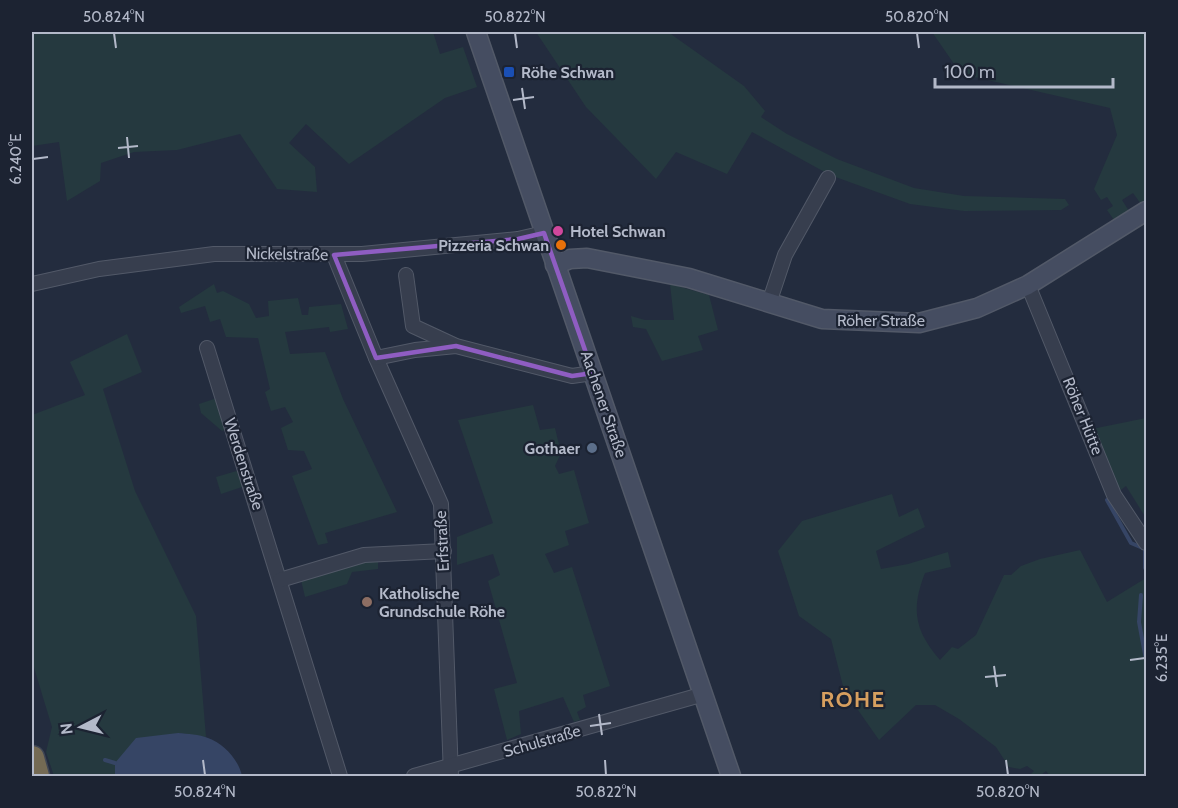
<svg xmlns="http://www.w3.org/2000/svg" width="1178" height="808" viewBox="0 0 1178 808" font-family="Cabin,sans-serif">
<rect width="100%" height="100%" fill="#232c3e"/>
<g fill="#25393f">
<polygon points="32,32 433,32 440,54 463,47 477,87 445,98 349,164 306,124 289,143 315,167 317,192 277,189 240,134 177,150 134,152 101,163 100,181 67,201 59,142 32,146"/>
<polygon points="536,32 668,32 744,86 765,111 761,117 787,134 837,159 914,188 964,196 1065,199 1069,205 1061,210 964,211 910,204 830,175 752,132 727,174 676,152 656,179 586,107"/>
<polygon points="932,32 1146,32 1146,202 1141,204 1133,193 1122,200 1129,211 1114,220 1107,210 1113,206 1107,197 1101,200 1094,189 1117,135 1110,108 961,74"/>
<polygon points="214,284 217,293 223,291 249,304 256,318 269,316 268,301 298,298 302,315 308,315 309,307 341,304 348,329 330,332 329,327 285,332 290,354 325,352 343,399 397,512 325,533 328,543 318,545 292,476 312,469 304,451 288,450 281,428 293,422 285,407 271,411 265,392 270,389 258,338 226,337 220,319 210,322 205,306 181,313 179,307"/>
<polygon points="670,284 709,295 718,330 698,336 703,350 662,361 646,329 633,327 631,316 645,320 674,320"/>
<polygon points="127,334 142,372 103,389 135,491 196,616 206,737 178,733 115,763 115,776 54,776 46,752 52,727 32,661 32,415 85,395 70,362"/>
<polygon points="217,398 227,429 222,431 201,413 199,404"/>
<polygon points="533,405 540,430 555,428 561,453 555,466 559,474 574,470 589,523 565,531 569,545 545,554 554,573 572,567 610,686 583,695 586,707 577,712 580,720 574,722 563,697 519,711 521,734 507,740 494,689 517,683 488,581 500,575 493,554 457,565 457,537 493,523 458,420"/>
<polygon points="1146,418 1146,518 1126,486 1118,492 1092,429"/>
<polygon points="240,470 245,486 221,494 216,477"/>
<path d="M892,494l7,23 19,-9 7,19 -49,24 5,18 27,-5 40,-12 3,15 -26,6c-14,36 -11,57 15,87l12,-13 6,2 18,-14 28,-60h7l10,-9 19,-7 40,-9 27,52 39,-24v198h-96l-4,-5 -6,5h-11l5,-5 -7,-5 -7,3 -11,-2 -13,-20 -37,-28 -24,-14h-19l-37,35 -35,-50 -13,-51 -32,-23 -21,-65 24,-30z"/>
<polygon points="378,561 378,569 352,572 347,584 305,597 301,580 361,562"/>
</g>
<path fill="#364565" d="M178,733c10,1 21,1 30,5 15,5 31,22 34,38h-127v-13l21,-25z"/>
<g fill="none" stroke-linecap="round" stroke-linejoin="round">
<g stroke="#364565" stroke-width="4">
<polyline points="1107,500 1131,543 1145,549 1145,568"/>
<polyline points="1141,595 1139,622 1146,660"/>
<polyline points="105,760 115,763"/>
</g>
<defs>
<g id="minor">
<polyline points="334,255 376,358 441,504 451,776"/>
<polyline points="406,275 413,326 454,345"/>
<polyline points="32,284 99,269 214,254 362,254 518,239 544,233"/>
<polyline points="1028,285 1114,495 1146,543"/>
<polyline points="769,303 785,255 828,178"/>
<polyline points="207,348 340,776"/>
<polyline points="376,358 415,350 456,346 572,376 593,373"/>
<polyline points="280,580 364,555 444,551"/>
<polyline points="414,776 704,694"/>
</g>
<g id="secondary">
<polyline points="476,32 731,776"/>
<polyline points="555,265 570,259 587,258 689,278 822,319 919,323 977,308 1028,285 1146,211"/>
</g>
<polyline id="motorway" points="32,758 37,776"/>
</defs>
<use href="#minor" stroke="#525968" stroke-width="16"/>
<use href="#secondary" stroke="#525968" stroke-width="21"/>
<use href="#motorway" stroke="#3f4655" stroke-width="27"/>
<use href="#minor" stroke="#373e4e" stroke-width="14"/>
<use href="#secondary" stroke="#454d61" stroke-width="18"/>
<use href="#motorway" stroke="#746a54" stroke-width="24"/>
</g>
<path fill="none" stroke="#8f5dc2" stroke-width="4.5" stroke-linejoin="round" d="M544,233l49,140 -21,3 -116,-30 -80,12 -42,-103 184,-16z"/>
<path fill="none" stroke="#b3b9c9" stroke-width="2" d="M114,33l2,15M515,33l2,15M917,33l2,15M522,88l3,21M513,100l21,-3M127,137l2,21M118,148l20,-2M33,159l15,-2M1130,660l15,-2M994,666l3,21M985,677l21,-2M599,714l3,21M590,726l21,-3M203,760l2,15M605,760l1,15M1006,760l2,15"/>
<rect fill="#1a4fb4" stroke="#1c2332" stroke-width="2" x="503" y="66" width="12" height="12" rx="3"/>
<circle fill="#d1479c" stroke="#1c2332" stroke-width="2" cx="558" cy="231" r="6"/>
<circle fill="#e8710a" stroke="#1c2332" stroke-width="2" cx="561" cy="245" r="6"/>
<circle fill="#5c6f8a" stroke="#1c2332" stroke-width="2" cx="592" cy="448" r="6"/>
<circle fill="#8d6e63" stroke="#1c2332" stroke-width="2" cx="367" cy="602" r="6"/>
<g text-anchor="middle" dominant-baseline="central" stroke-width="4.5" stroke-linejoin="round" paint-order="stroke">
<g font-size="16" font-weight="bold" fill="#b3b9c9" stroke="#1c2332" text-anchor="start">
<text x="521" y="72">Röhe Schwan</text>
<text x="570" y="231">Hotel Schwan</text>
<text x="549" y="245" text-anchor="end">Pizzeria Schwan</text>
<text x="580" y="448" text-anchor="end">Gothaer</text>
<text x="379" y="593">Katholische<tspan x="379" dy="18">Grundschule Röhe</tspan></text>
</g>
<g font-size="16" fill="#b3b9c9" stroke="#1c2332">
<text transform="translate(287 254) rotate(1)">Nickelstraße</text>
<text x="881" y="320">Röher Straße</text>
<text transform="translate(604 404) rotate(71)">Aachener Straße</text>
<text transform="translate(1083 416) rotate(68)">Röher Hütte</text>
<text transform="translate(244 464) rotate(72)">Werdenstraße</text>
<text transform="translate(442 541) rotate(-93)">Erfstraße</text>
<text transform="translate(542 741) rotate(-16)">Schulstraße</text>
</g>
<g font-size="22" font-weight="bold" letter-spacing="1.5" fill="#d79f5f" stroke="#1c2332">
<text x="853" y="699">RÖHE</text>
</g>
</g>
<rect width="1178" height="808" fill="none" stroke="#1c2332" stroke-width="66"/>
<g transform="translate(81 727) rotate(263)" stroke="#1c2332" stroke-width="4.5" paint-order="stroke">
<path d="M0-4.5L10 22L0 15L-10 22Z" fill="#b3b9c9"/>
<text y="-9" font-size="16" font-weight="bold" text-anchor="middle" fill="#b3b9c9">N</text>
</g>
<path d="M935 78v9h178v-9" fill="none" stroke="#b3b9c9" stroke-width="3"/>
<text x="944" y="78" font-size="18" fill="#b3b9c9" stroke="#1c2332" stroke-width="4.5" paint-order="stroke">100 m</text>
<rect x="33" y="33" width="1112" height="742" fill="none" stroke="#b3b9c9" stroke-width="2"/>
<g font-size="15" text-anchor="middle" fill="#b3b9c9">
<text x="114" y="22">50.824°N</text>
<text x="515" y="22">50.822°N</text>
<text x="917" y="22">50.820°N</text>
<text transform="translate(16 159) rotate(-90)" y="5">6.240°E</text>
<text transform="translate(1162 658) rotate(-90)" y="5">6.235°E</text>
<text x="205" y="797">50.824°N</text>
<text x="606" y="797">50.822°N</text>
<text x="1008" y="797">50.820°N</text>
</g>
</svg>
